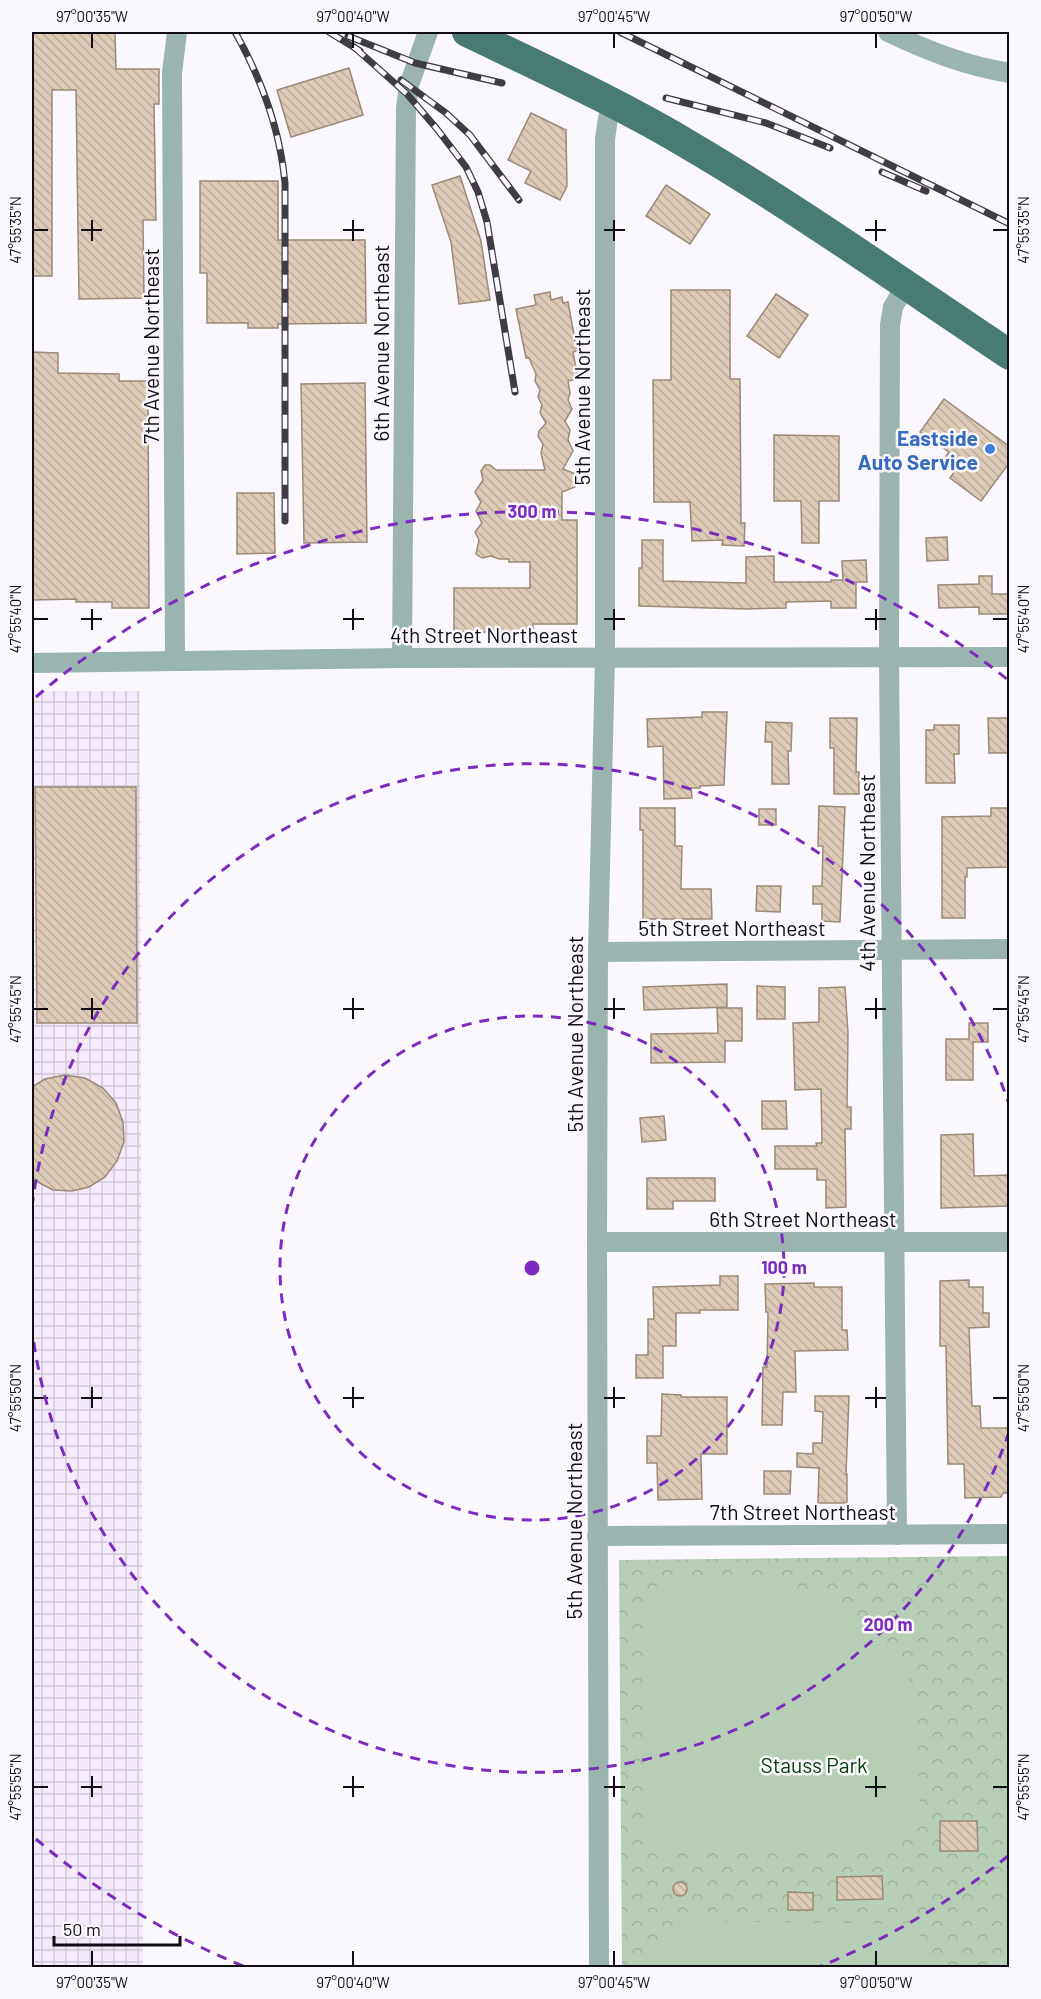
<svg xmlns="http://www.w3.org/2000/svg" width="1041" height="1999" viewBox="0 0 1041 1999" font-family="Barlow,sans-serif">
<defs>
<pattern id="industrial-grid" width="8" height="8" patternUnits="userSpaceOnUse" patternTransform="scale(1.5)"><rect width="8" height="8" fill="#f4eafc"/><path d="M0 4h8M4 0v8" fill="none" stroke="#d0c8d7"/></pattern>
<pattern id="park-crowns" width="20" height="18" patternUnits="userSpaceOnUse" patternTransform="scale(1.5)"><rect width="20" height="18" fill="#b6ceb6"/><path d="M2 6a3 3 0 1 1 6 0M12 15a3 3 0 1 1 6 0" fill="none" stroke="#9bb09c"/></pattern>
<pattern id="building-back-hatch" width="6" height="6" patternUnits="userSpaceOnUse" patternTransform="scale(1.5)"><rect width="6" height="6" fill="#dccbb6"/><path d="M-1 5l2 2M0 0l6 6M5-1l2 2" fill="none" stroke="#bcad9c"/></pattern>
</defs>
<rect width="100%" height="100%" fill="#fbf8fd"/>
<polygon fill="url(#industrial-grid)" points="32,691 140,691 143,1967 32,1967"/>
<polygon fill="url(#park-crowns)" points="1008,1556 1007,1967 622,1967 619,1560"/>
<g fill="#b6ceb6">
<polygon points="665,1577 754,1579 818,1594 878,1643 913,1684 920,1808 907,1827 885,1848 663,1846 643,1827 644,1601"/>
<polygon points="682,1921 912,1924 933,1955 933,1967 647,1967 647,1953"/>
</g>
<g fill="url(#building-back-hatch)" stroke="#9b8a77" stroke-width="1.5">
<polygon points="32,32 115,32 116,69 159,69 159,104 154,104 156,220 143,220 144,298 79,299 76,90 52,90 52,276 32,276"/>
<polygon points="349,68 363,115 291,137 277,90"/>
<polygon points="531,113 566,130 567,186 560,200 525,183 531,171 508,160"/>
<polygon points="460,176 481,241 490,300 459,304 451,242 432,185"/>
<polygon points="200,181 278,181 278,240 365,240 366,323 278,324 278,328 248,328 248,323 207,323 207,273 200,273"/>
<polygon points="666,185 710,214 690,244 646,216"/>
<polygon points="671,290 730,290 730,379 740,379 741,523 745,523 744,546 722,545 723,540 692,541 690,502 654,502 653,380 671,380"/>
<polygon points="550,292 551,300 562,297 563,303 568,302 577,351 573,352 578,379 568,381 570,393 568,400 572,409 565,421 570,430 568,440 573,451 563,469 576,474 579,481 575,487 562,492 562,520 577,520 577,624 533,624 533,632 454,632 454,588 530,588 530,562 509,562 509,559 499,559 491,556 482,558 476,554 479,540 475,532 482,523 476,511 481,502 475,492 483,480 481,471 485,465 490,465 496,470 545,470 541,453 543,444 538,436 539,431 546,423 540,413 542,405 538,397 540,390 535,381 536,374 529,358 526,358 516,309 536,305 534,295"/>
<polygon points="776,294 808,315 779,358 747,336"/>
<polygon points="32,352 58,353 58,373 119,374 119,381 148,381 149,608 112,608 112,602 76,602 76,599 32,600"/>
<polygon points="365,383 367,542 304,543 301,384"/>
<polygon points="944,399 1010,447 1010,462 981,501 950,478 957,468 944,459 949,452 920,432"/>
<polygon points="774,435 839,436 839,501 819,501 819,543 802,543 801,501 774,501"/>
<polygon points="237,493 274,493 275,553 237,554"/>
<polygon points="947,537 948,560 927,561 926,538"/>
<polygon points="642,540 663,540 663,581 746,583 746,557 774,556 774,582 831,582 831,580 843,580 842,561 866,560 867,582 856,582 856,608 831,608 831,601 786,602 786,608 746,609 639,606 639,568 642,568"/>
<polygon points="979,576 992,576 992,594 1010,594 1010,614 979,614 979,607 939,608 938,585 979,584"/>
<polygon points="702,712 727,712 724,785 700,786 700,788 691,788 692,798 664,799 663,746 648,747 647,719 702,717"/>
<polygon points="830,718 857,718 856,772 859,772 859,794 834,794 834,748 830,748"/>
<polygon points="988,718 1010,718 1008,753 989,753"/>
<polygon points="766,722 792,723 791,751 788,751 789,784 772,784 772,742 765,742"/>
<polygon points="934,725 959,725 959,754 954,754 955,783 926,783 926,730 934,730"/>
<polygon points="35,787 136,787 137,1023 37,1023"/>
<polygon points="819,806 845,807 840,922 822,921 822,904 813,904 813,886 822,886 823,846 818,846"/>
<polygon points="640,808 675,808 675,846 682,846 681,889 711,889 712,919 643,919 643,830 640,830"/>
<polygon points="991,808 1010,808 1010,867 967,868 967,877 965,877 965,918 942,918 942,817 991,816"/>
<rect x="759" y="809" width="17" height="16"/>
<polygon points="757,886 781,886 780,912 756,911"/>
<polygon points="727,984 727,1007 644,1010 643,987"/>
<polygon points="757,986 785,987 785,1019 757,1019"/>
<polygon points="845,987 848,1033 847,1107 851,1107 851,1129 845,1129 846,1207 826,1208 826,1180 817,1180 817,1169 775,1169 775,1146 817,1146 816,1143 822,1143 821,1089 795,1090 793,1023 819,1022 819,988"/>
<polygon points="717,1008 742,1008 742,1041 725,1041 725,1062 651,1063 651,1034 718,1033"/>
<polygon points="969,1023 988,1023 988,1042 973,1042 973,1080 946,1080 946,1039 969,1039"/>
<polygon points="65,1075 85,1078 103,1088 116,1103 123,1122 124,1142 117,1161 105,1177 89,1187 72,1191 53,1190 32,1179 32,1087 45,1079"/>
<polygon points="762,1101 786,1101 787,1129 762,1129"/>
<polygon points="664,1116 666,1140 642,1142 640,1118"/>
<polygon points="973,1134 974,1176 1010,1175 1010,1206 941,1208 941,1135"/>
<polygon points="647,1178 715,1178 715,1201 673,1201 673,1209 647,1209"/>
<polygon points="720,1276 738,1276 738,1310 700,1310 700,1313 676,1313 676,1346 663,1346 663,1378 636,1378 636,1355 648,1355 648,1319 654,1319 653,1287 720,1285"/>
<polygon points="969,1280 969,1287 983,1287 983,1313 989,1313 989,1327 969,1328 972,1406 980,1406 981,1428 1010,1428 1010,1493 1003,1493 1001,1497 965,1498 964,1464 948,1464 946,1346 940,1346 940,1281"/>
<polygon points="814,1283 814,1287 842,1287 842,1330 847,1330 848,1350 795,1351 796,1392 783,1392 782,1425 762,1425 763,1367 767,1367 768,1312 766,1312 765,1284"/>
<polygon points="662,1394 681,1395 681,1397 727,1397 727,1454 701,1454 702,1499 658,1500 657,1463 647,1463 647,1436 661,1436"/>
<polygon points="815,1396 849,1396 846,1474 847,1474 847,1503 818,1503 819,1468 797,1467 797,1453 813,1454 813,1443 822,1443 823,1412 815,1411"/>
<polygon points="764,1471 791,1471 790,1494 764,1494"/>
<polygon points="940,1821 977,1821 978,1851 940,1851"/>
<polygon points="882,1876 883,1899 837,1900 837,1877"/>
<circle cx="680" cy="1889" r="7"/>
<polygon points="788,1892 813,1893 813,1910 788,1910"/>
</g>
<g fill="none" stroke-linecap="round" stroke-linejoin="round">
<g stroke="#9ab5b0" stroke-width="20">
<path d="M888,32c40,19 78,34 122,41"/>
<polyline points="402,658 406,108 409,85 428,32"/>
<polyline points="175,661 172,73 177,32"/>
<polyline points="32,663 402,658 1010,657"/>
<polyline points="598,952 1010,949"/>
<polyline points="597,1242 1010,1242"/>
<polyline points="897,1535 889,657 890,325 893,307 906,285"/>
<polyline points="597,1536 1010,1534"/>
<polyline points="599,1968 597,1242 598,952 605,658 605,139 608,118 616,104"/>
</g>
<path stroke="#487b74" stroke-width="30" d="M467,32c77,37 154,72 227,116 108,64 211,137 316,207"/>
<defs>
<g id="rail">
<path d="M235,32c26,46 45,98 50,151v338"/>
<polyline points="329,32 360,51"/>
<polyline points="620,32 1010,224"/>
<polyline points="348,36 415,63 502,83"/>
<polyline points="354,47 407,94 437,129 466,167 478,192 487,222 515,392"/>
<polyline points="401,80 446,113 470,135 519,200"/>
<polyline points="666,98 766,123 830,148"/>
<polyline points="882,172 926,191"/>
</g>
</defs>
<use href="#rail" stroke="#403c43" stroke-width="7"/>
<use href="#rail" stroke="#fbf8fd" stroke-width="4.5" stroke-dasharray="14" stroke-linecap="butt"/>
</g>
<path fill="none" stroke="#110d15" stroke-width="2" d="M92,33v15M353,33v15M614,33v15M876,33v15M92,220v21M353,220v21M614,220v21M876,220v21M33,230h15M81,230h21M343,230h21M604,230h21M865,230h21M993,230h15M92,609v21M353,609v21M614,609v21M876,609v21M33,619h15M81,619h21M343,619h21M604,619h21M865,619h21M993,619h15M92,998v21M353,998v21M614,998v21M876,998v21M33,1009h15M81,1009h21M343,1009h21M604,1009h21M865,1009h21M993,1009h15M92,1387v21M353,1387v21M614,1387v21M876,1387v21M33,1398h15M81,1398h21M343,1398h21M604,1398h21M865,1398h21M993,1398h15M92,1776v21M353,1776v21M614,1776v21M876,1776v21M33,1787h15M81,1787h21M343,1787h21M604,1787h21M865,1787h21M993,1787h15M92,1951v15M353,1951v15M614,1951v15M876,1951v15"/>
<g fill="none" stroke="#7b2cbf" stroke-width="3" stroke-dasharray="10 8">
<circle cx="532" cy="1268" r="252"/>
<path d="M1009 1432A504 504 0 0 1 32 1329M32 1207A504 504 0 0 1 1009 1104"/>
<path d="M1008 1856A756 756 0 0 1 821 1966M243 1966A756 756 0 0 1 36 1839M36 697A756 756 0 0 1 1008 680"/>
</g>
<circle fill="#3f7fe0" stroke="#fbf8fd" stroke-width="2" cx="990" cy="449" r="6"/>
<g text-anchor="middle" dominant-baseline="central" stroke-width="5" stroke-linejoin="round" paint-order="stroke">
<g font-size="21" fill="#110d15" stroke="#fbf8fd">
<text transform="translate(380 343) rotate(-90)">6th Avenue Northeast</text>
<text transform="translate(150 346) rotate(-90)">7th Avenue Northeast</text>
<text transform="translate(581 387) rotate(-90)">5th Avenue Northeast</text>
<text x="484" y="634">4th Street Northeast</text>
<text transform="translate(866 873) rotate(-90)">4th Avenue Northeast</text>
<text x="732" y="927">5th Street Northeast</text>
<text transform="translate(574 1034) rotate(-90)">5th Avenue Northeast</text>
<text x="803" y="1218">6th Street Northeast</text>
<text x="803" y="1511">7th Street Northeast</text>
<text transform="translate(573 1521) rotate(-90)">5th Avenue Northeast</text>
</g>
<g font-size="21" font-weight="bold" fill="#366cbe" stroke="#fbf8fd" text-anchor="end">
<text x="978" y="437">Eastside<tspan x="978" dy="24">Auto Service</tspan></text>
</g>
<g font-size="21" fill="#06400f" stroke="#fbf8fd">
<text x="814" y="1764">Stauss Park</text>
</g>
</g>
<circle cx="532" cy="1268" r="9" fill="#7b2cbf" stroke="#fbf8fd" stroke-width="3"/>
<g font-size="18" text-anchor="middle" font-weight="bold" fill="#7b2cbf" stroke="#fbf8fd" stroke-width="5" stroke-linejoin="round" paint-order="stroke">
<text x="532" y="518">300 m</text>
<text x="784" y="1274">100 m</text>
<text x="888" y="1631">200 m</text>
</g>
<rect width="1041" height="1999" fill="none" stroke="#fbf8fd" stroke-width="66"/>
<path d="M54 1936v9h126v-9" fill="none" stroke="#110d15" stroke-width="3"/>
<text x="63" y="1936" font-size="18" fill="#110d15" stroke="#fbf8fd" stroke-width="4.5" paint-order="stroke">50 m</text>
<rect x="33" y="33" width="975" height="1933" fill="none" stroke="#110d15" stroke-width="2"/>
<g font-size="15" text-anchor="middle" fill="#110d15">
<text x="92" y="22">97°00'35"W</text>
<text x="353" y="22">97°00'40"W</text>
<text x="614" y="22">97°00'45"W</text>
<text x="876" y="22">97°00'50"W</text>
<text transform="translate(1024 230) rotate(-90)" y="5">47°55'35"N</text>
<text transform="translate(16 230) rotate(-90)" y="5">47°55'35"N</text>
<text transform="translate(1024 619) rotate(-90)" y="5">47°55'40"N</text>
<text transform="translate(16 619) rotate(-90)" y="5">47°55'40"N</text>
<text transform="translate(1024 1009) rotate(-90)" y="5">47°55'45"N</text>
<text transform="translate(16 1009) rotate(-90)" y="5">47°55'45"N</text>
<text transform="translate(16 1398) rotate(-90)" y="5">47°55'50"N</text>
<text transform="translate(1024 1398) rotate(-90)" y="5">47°55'50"N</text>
<text transform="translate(16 1787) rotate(-90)" y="5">47°55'55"N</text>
<text transform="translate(1024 1787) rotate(-90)" y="5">47°55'55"N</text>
<text x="92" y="1988">97°00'35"W</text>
<text x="353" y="1988">97°00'40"W</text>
<text x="614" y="1988">97°00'45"W</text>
<text x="876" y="1988">97°00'50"W</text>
</g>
</svg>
